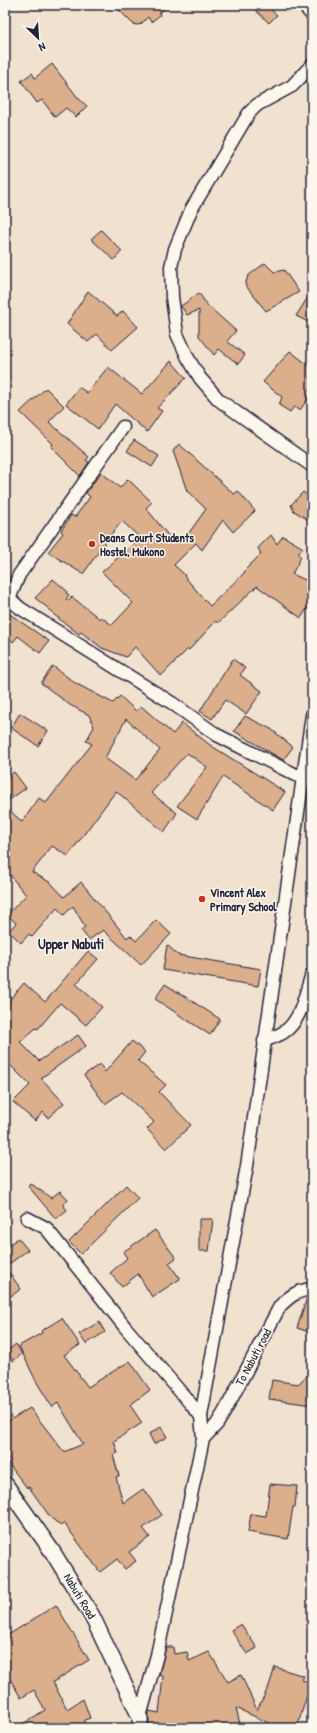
<svg xmlns="http://www.w3.org/2000/svg" width="317" height="1733" viewBox="0 0 317 1733" font-family="'Patrick Hand',sans-serif">
<rect width="100%" height="100%" fill="#f1e1cf"/>
<filter id="ink" filterUnits="userSpaceOnUse"><feTurbulence type="fractalNoise" baseFrequency=".025" numOctaves="2"/><feDisplacementMap in="SourceGraphic" scale="8" xChannelSelector="R" yChannelSelector="G"/><feConvolveMatrix kernelMatrix="1 2 1 2 8 2 1 2 1" color-interpolation-filters="sRGB"/></filter>
<g filter="url(#ink)">
<g fill="#dbae8c" stroke="#22223b" fill-rule="evenodd">
<polygon points="114,5 169,5 159,13 160,15 151,22 148,17 141,24 137,25 133,24"/>
<polygon points="250,5 266,5 277,15 269,23"/>
<polygon points="52,64 79,99 87,106 76,117 66,108 55,117 42,100 37,103 21,81 32,73 35,78"/>
<polygon points="101,230 122,251 114,260 91,239"/>
<polygon points="265,263 274,272 284,270 299,292 266,311 245,285 248,276"/>
<polygon points="88,291 117,316 123,311 138,327 112,350 97,334 88,342 67,324"/>
<polygon points="312,291 312,324 296,316"/>
<polygon points="199,293 207,305 236,331 227,341 245,355 238,364 219,349 214,355 199,336 199,310 187,315 181,306"/>
<polygon points="290,351 312,368 312,393 300,410 294,407 290,412 279,405 282,397 263,382"/>
<polygon points="171,361 186,378 157,408 162,411 147,432 115,404 98,429 66,404 79,387 87,393 108,367 142,394"/>
<polygon points="46,388 64,406 49,422 89,457 86,460 89,462 80,476 51,447 53,444 20,412"/>
<polygon points="134,440 159,456 152,467 127,451"/>
<polygon points="179,444 234,494 238,491 255,511 233,532 223,520 202,550 196,543 174,565 185,575 184,576 210,606 245,572 244,571 261,554 258,548 271,535 277,544 283,536 303,548 298,554 301,557 292,574 312,583 312,601 301,618 257,586 218,623 216,621 189,650 188,649 161,676 135,647 126,657 102,648 81,632 79,634 53,614 54,613 35,598 53,579 67,591 66,593 69,595 66,599 68,601 72,597 100,619 101,617 112,625 133,603 102,572 140,538 122,521 109,537 83,574 48,552 63,533 61,531 71,515 75,517 90,497 86,493 101,472 120,488 128,479 139,490 152,502 146,508 175,544 184,535 186,537 206,509 187,491 173,451"/>
<polygon points="303,492 312,499 312,522 294,511 291,505"/>
<polygon points="5,611 49,641 40,653 18,636 13,642 5,635"/>
<polygon points="233,659 245,668 240,675 262,691 246,714 225,700 212,719 200,711"/>
<path d="M53,666l22,17 38,20 7,-7 16,15 5,-5 32,28 9,-11 28,22 75,47 -12,18 -50,-33 -26,42 -20,-13 30,-39 -20,-14 -36,40 26,20 -13,19 -48,-41 -48,65 -16,-10 -20,26 19,11 13,14 17,-15 46,56 3,-3 6,6 20,-21 15,14 -30,31 -38,-35 -14,10 -8,-10 4,-3 -12,-21 -9,9 -7,-7 -25,29 -3,-3 -8,9 -12,-12 7,-8 -9,-8 19,-20 -21,-26v-63l17,16 17,-24 7,5 46,-59 -6,-3 8,-14 -5,-12 -19,-10 -29,-22zM126,719l34,31 -25,30 -30,-22z"/>
<polygon points="20,713 48,731 38,746 11,728"/>
<polygon points="245,716 271,729 293,747 283,760 234,731"/>
<polygon points="14,772 26,788 5,803 5,779"/>
<polygon points="167,945 178,955 261,969 258,986 163,970"/>
<polygon points="88,951 98,959 76,984 102,1007 86,1025 60,1003 38,1029 36,1028 20,1042 39,1061 78,1035 86,1046 41,1078 64,1103 48,1118 43,1112 35,1121 13,1102 30,1085 5,1060 5,1005 24,983 45,1002"/>
<polygon points="165,984 220,1019 210,1035 155,999"/>
<polygon points="132,1041 145,1052 138,1061 166,1085 159,1092 191,1125 166,1149 147,1129 154,1122 122,1092 105,1104 84,1075 100,1064 105,1072"/>
<polygon points="30,1183 51,1198 60,1191 68,1199 63,1205 67,1210 56,1219 28,1186"/>
<polygon points="126,1185 138,1198 81,1254 69,1242"/>
<polygon points="199,1219 213,1219 209,1251 199,1251"/>
<polygon points="155,1230 176,1258 169,1263 180,1279 152,1297 138,1274 122,1287 110,1273 127,1258 123,1252"/>
<polygon points="18,1238 28,1250 5,1267 21,1289 5,1300 5,1248"/>
<polygon points="307,1297 312,1297 312,1333 297,1328"/>
<polygon points="62,1318 80,1345 64,1355 88,1387 130,1361 150,1390 130,1405 142,1423 114,1441 118,1453 113,1455 119,1476 116,1477 123,1503 143,1489 162,1515 143,1528 150,1537 129,1552 136,1561 125,1569 117,1559 100,1572 64,1523 61,1526 50,1517 29,1487 27,1488 8,1463 10,1461 5,1453 5,1423 30,1408 64,1452 83,1444 58,1403 52,1407 36,1381 19,1346 42,1333 41,1331"/>
<polygon points="99,1322 105,1332 86,1344 79,1334"/>
<polygon points="16,1344 22,1354 13,1361 7,1351"/>
<polygon points="312,1371 312,1405 269,1399 272,1380 298,1384"/>
<polygon points="161,1427 167,1437 154,1444 149,1434"/>
<polygon points="270,1484 297,1486 295,1507 293,1507 288,1539 248,1532 251,1514 266,1516"/>
<polygon points="56,1605 89,1660 53,1682 67,1709 83,1699 90,1718 85,1720 85,1728 16,1728 45,1710 34,1690 21,1698 5,1670 5,1637"/>
<polygon points="241,1624 257,1648 247,1654 231,1630"/>
<polygon points="166,1647 173,1647 174,1654 187,1652 189,1661 209,1652 228,1682 241,1675 257,1710 269,1686 275,1667 304,1676 302,1680 311,1683 297,1727 273,1725 236,1708 241,1728 149,1728 149,1711 159,1713 163,1676 159,1675"/>
</g>
<g fill="none" stroke-linecap="round" stroke-linejoin="round">
<defs>
<g id="minor">
<polyline points="303,5 312,15"/>
<polyline points="312,65 292,86 257,105 249,113 191,210 175,249 171,267 172,297 177,334 188,358 200,378 219,400 312,466"/>
<polyline points="5,595 20,608 172,703 217,735 302,778"/>
<polyline points="9,599 19,575 123,427"/>
<path d="M264,1041c7,-3 14,-5 20,-9 18,-12 21,-39 28,-58"/>
<polyline points="27,1218 46,1228 125,1327 201,1416"/>
<path d="M203,1439l14,-15 8,-13 55,-105c10,-10 18,-16 32,-17"/>
<polyline points="140,1717 157,1655 203,1439 201,1416 247,1166 312,715"/>
</g>
<polyline id="tertiary" points="5,1484 52,1551 92,1616 140,1717 140,1728"/>
</defs>
<use href="#minor" stroke="#22223b" stroke-width="15"/>
<use href="#tertiary" stroke="#22223b" stroke-width="18"/>
<use href="#minor" stroke="#fbf7ec" stroke-width="12"/>
<use href="#tertiary" stroke="#fbf7ec" stroke-width="15"/>
</g>
</g>
<g fill="#c8321e" stroke="#fbf7ec" stroke-width="1.5">
<circle cx="92" cy="544" r="4"/>
<circle cx="202" cy="899" r="4"/>
</g>
<g text-anchor="middle" dominant-baseline="central" stroke-width="3" stroke-linejoin="round" paint-order="stroke">
<g font-size="12" font-weight="bold" fill="#22223b" stroke="#fbf7ec" text-anchor="start">
<text x="100" y="537">Deans Court Students<tspan x="100" dy="14">Hostel, Mukono</tspan></text>
<text x="210" y="892">Vincent Alex<tspan x="210" dy="14">Primary School</tspan></text>
</g>
<g font-size="12" fill="#22223b" stroke="#fbf7ec">
<text transform="translate(253 1357) rotate(-62)">To Nabuti road</text>
<text transform="translate(80 1596) rotate(59)">Nabuti Road</text>
</g>
<g font-size="14" font-weight="bold" fill="#22223b" stroke="#fbf7ec">
<text x="71" y="943">Upper Nabuti</text>
</g>
</g>
<rect width="317" height="1733" fill="none" stroke="#fbf7ec" stroke-width="20"/>
<rect x="10" y="10" width="297" height="1713" fill="none" stroke="#22223b" stroke-width="1.5" filter="url(#ink)"/>
<g transform="translate(38 38) rotate(155)" stroke="#fbf7ec" stroke-width="3" paint-order="stroke">
<path d="M0-3L7 15L0 10L-7 15Z" fill="#22223b"/>
<text y="-6" font-size="11" font-weight="bold" text-anchor="middle" fill="#22223b">N</text>
</g>
</svg>
